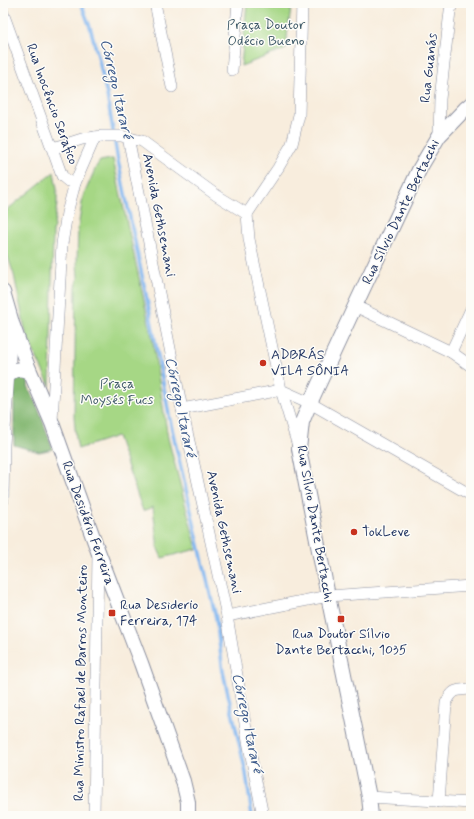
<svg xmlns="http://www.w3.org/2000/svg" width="474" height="819" viewBox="0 0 474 819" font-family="Mynerve,sans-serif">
<rect width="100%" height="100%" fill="#fdfcf7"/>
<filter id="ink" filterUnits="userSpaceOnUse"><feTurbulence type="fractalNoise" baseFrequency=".025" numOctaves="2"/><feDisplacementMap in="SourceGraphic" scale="8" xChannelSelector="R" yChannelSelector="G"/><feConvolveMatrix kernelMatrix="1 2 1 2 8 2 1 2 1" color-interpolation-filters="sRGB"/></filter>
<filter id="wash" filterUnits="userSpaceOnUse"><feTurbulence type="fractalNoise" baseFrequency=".012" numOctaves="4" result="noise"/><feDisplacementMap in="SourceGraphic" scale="16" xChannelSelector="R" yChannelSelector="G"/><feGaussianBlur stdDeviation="0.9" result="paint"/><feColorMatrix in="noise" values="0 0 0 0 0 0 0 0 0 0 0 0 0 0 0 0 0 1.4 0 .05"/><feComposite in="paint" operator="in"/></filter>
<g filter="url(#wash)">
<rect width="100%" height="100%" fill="#f8eddd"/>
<g fill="#a6d785" stroke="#608372">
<polygon points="247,3 292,3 288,28 286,49 241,66"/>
<polygon points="111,159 113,159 152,337 168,438 197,549 162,558 158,549 153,507 143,511 117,436 78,449 76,439 74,416 76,287 78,278 77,262 78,228 83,197 96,167 100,161"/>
<polygon points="54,172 57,189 57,204 53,232 50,386 27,337 25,329 14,275 3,242 3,213"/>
</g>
<polygon fill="#84b872" stroke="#507468" points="19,374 29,378 28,386 38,408 53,449 39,452 14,445 14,382"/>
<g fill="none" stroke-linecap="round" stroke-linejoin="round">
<polyline stroke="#82b7f0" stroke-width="3.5" points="81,3 90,27 98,56 107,95 117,155 150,314 171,425 216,618 223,672 246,773 252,816"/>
</g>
</g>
<g filter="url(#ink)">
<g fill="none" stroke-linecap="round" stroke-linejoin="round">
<defs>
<g id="minor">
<polyline points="155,3 172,87"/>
<polyline points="3,13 62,176 68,181 75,183"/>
<polyline points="232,70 238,3"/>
<polyline points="439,136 440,99 450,11 452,3"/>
<polyline points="128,137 182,409 227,616 248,741 263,816"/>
<polyline points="51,146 57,147 82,139 102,136 121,136 142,141 216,195 247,214"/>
<polyline points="247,214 249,239 281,390 298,446"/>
<polyline points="247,214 278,168 292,144 299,115 302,3"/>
<polyline points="355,306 451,352 471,366"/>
<polyline points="451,352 471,309"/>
<polyline points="281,390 310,403 471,495"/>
<polyline points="182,409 281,390"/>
<polyline points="52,421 62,244 67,213 75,183 95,137"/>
<polyline points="3,501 4,444 12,328"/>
<polyline points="227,616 328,596 471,586"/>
<polyline points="369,797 471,803"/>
<path d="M439,802l7,-99c7,-14 10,-13 25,-14"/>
<polyline points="94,816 98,554"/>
</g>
<g id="tertiary">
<polyline points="3,292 12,323 26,362 52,423 98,551 141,663 183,781 188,802 188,816"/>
<path d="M9,374c7,-6 14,-6 21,-1"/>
<polyline points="371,816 369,797 328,596 299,449 302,422 310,403 355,306 420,168 439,136 465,109 471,104"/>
</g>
</defs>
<use href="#minor" stroke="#8a8e9e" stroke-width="12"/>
<use href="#tertiary" stroke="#8a8e9e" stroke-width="16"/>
<use href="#minor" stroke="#fff" stroke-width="11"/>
<use href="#tertiary" stroke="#fff" stroke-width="14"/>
</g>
</g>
<g fill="#c8321e" stroke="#fdfcf7" stroke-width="1.5">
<circle cx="263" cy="363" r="4"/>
<circle cx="354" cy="532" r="4"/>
<rect x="108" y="609" width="8" height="8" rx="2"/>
<rect x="337" y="615" width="8" height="8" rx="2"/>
</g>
<g text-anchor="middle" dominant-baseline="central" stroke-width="3" stroke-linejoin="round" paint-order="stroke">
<g font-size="14" fill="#3e5968" stroke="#fdfcf7">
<text x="266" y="25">Praça Doutor<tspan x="266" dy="16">Odécio Bueno</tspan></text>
<text x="117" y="384">Praça<tspan x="117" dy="16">Moysés Fucs</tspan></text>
</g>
<g font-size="14" fill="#1b2f5e" stroke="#fdfcf7">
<text transform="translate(429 68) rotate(-84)">Rua Guanás</text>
<text transform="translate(52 104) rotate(70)">Rua Inocêncio Serafico</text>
<text transform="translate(401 212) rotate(-64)">Rua Sílvio Dante Bertacchi</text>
<text transform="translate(159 215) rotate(79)">Avenida Gethsemani</text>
<text transform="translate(88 523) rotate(70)">Rua Desidério Ferreira</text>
<text transform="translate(315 524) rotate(80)">Rua Sílvio Dante Bertacchi</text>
<text transform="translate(224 532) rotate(78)">Avenida Gethsemani</text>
<text transform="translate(81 683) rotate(-89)">Rua Ministro Rafael de Barros Monteiro</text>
</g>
<g font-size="14" fill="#1b2f5e" stroke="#fdfcf7" text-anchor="start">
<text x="271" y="355">ADBRÁS<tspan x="271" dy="16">VILA SÔNIA</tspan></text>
<text x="362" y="532">TokLeve</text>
<text x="120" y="605">Rua Desiderio<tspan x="120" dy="16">Ferreira, 174</tspan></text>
<text x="341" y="634" text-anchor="middle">Rua Doutor Sílvio<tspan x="341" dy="16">Dante Bertacchi, 1035</tspan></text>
</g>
<g font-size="15" font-style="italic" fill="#3a588a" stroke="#fdfcf7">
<text transform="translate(116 89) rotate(77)">Córrego Itararé</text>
<text transform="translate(180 407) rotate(78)">Córrego Itararé</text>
<text transform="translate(247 723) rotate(78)">Córrego Itararé</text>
</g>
</g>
<rect width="474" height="819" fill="none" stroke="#fdfcf7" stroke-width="16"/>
</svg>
